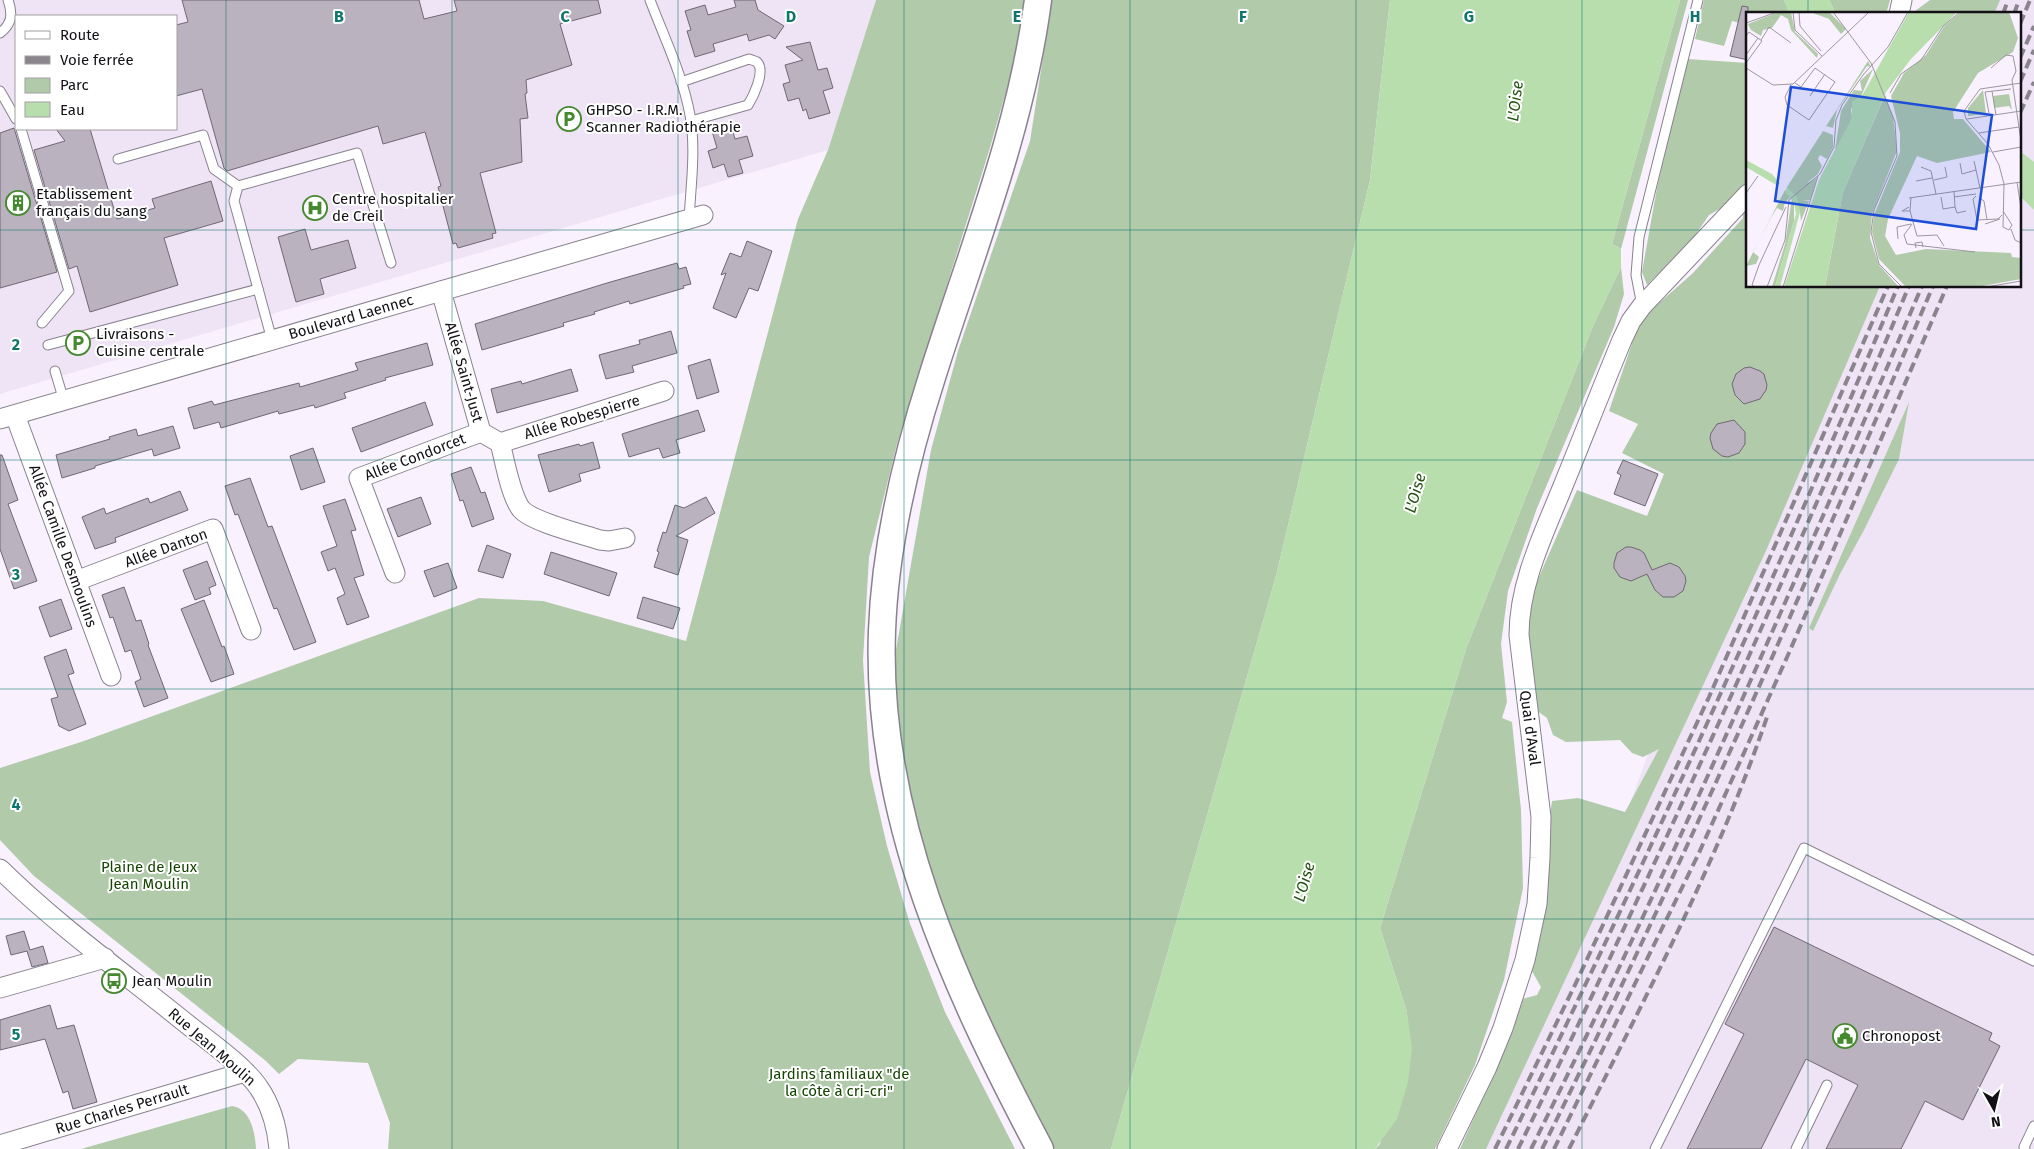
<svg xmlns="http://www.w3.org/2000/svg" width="2034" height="1149" viewBox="0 0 2034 1149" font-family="'Fira Sans',sans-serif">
<rect width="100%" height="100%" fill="#f9f1fe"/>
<g fill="#efe3f6" fill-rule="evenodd">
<path d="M0,0h876l-48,150 -828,244zM16,16h160v113h-160z"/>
<polygon points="1971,0 2034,0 2034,1149 1460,1149 1587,896 1630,803 1653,741 1849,286 2020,286 2020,14 1965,14"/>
</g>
<g fill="#b1caaa">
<polygon points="876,0 1025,0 1017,53 989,151 897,444 869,557 863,660 870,772 887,846 910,924 945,1012 1015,1149 388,1149 390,1123 368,1063 298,1059 279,1074 266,1061 34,876 0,840 0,768 81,742 479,598 543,601 686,641 798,219 828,150"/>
<polygon points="1052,0 1390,0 1370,180 1276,576 1111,1149 1055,1149 979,1002 939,912 910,811 902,761 893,667 931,450 958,351 1030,141"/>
<polygon points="1680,0 1688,0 1621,249 1612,244"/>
<polygon points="1704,0 1784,0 1790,14 1748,14 1748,25 1732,21 1724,46 1695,39"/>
<polygon points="1829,0 1890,0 1886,14 1836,14"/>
<polygon points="1930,0 2000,0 1994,14 1911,14"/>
<polygon points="1687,59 1748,63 1748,286 1880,286 1765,553 1486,1149 1460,1149 1495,1071 1522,999 1537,995 1541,987 1529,966 1552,801 1578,798 1625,812 1659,749 1643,757 1632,753 1620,740 1566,742 1553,735 1547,718 1536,710 1525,663 1529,617 1535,586 1577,490 1647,516 1664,474 1622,453 1638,424 1609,411 1640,320 1693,273 1743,218 1742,209 1730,203 1709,215 1694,237 1647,285 1642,272 1657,188"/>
<polygon points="1621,267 1624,294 1614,327 1537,508 1508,591 1501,644 1507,702 1502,718 1512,722 1521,810 1523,888 1504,980 1475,1065 1435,1149 1375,1149 1380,1144 1407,1012 1380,928 1466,649 1593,326"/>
<polygon points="1909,402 1899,459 1864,530 1840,574 1813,631 1809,628"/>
<path d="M232,1106c19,3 23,27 24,43h-175z"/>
</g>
<g fill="#b8dead">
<polygon points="1390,0 1680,0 1612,244 1621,249 1621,267 1593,326 1466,649 1380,928 1407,1012 1412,1048 1408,1082 1397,1119 1375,1149 1111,1149 1276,576 1370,180"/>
<polygon points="1784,0 1829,0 1836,14 1789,14"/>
<polygon points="2021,152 2034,162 2034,210 2020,196"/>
</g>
<g fill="#bab2bf" stroke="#6f6873">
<polygon points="182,0 419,0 424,19 457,11 454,0 598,0 601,13 560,24 572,65 526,80 527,93 525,94 528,118 520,119 522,162 480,173 496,233 492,234 493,238 458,248 456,243 453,244 438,187 441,186 425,132 383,144 378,126 227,171 224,168 202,89 176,96 176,25 188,22"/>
<polygon points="734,0 755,0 758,10 784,26 775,39 769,35 749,41 747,34 713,44 715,51 695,57 687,31 691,30 685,11 705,5 708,15 736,7"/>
<polygon points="1742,6 1748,7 1748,60 1730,56"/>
<polygon points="810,42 818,70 827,68 833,88 823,91 830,113 809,119 806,109 803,111 799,98 788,101 783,84 790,82 785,65 803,60 786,47"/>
<polygon points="731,125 735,139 747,136 753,156 739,160 743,173 728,177 724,164 713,168 708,151 717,148 712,131"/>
<polygon points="14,128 57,272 0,288 0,133"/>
<polygon points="56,129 90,129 117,219 155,208 152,199 211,181 223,221 164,238 178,285 90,312 77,266 69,269 34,150 65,141"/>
<polygon points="305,229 311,250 348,240 356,268 320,279 324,294 296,302 278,237"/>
<polygon points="747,241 772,251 758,291 749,288 736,318 713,308 726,273 721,275 730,253 741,257"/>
<polygon points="677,263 679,269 686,267 691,284 683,286 684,288 630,304 629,301 594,312 595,314 563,323 564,326 482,350 475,324 607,283"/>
<polygon points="671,331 677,353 632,366 634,372 606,379 599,355 640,344 639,340 640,340"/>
<polygon points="427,343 433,365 385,378 386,380 344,393 346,398 315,408 314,405 279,414 278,411 221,428 219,422 194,429 188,408 212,401 214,405 299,383 300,387 358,370 355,363"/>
<polygon points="710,359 719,392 697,399 688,366"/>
<polygon points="1750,367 1760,371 1764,374 1767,385 1766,390 1760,399 1744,404 1735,395 1732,384 1736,374 1744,368"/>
<polygon points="571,369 578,391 497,413 491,389 521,381 522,384"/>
<polygon points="425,402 433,425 361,452 352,428"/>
<polygon points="698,410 705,431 676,440 680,453 663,458 659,448 629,457 622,434"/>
<polygon points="1734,420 1745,432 1745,444 1739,453 1728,457 1722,456 1713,449 1710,438 1711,433 1717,424"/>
<polygon points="173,426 180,448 154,456 152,449 95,466 95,468 62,478 56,455 110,439 109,437 136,429 138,436"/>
<polygon points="593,442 600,468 579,474 581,481 549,492 538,455 579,444 580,446"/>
<polygon points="313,448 325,482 301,490 290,456"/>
<polygon points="0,455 2,455 18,500 8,504 37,581 14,589 0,549"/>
<polygon points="1623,460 1658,474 1645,506 1614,494 1621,475 1617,473"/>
<polygon points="471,467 481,493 485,492 494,519 472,527 463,500 460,501 451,474"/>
<polygon points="250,478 268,527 272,526 316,642 294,650 277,608 274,609 238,514 235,515 225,486"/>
<polygon points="180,491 188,510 115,538 116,542 95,549 82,517 104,508 106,514 148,498 150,503"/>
<polygon points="421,497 431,524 398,537 387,509"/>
<polygon points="706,497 715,513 676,536 688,540 678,575 654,567 659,552 657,551 663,532 666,533 675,505 684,508"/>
<polygon points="345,499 356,530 351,531 364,575 354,578 369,617 347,625 337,598 345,594 335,568 328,571 321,552 337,546 323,506"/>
<polygon points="487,545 511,554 503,578 478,571"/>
<polygon points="1626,547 1631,547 1640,550 1644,553 1652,570 1670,563 1679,567 1685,576 1686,581 1683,591 1674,597 1663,597 1655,590 1647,574 1631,581 1620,577 1614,568 1614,563 1617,553"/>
<polygon points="551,552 617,573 609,596 544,574"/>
<polygon points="207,561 216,585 209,588 211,594 195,600 183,570"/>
<polygon points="448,563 457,588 434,597 424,571"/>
<polygon points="124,587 136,621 141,620 149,644 148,645 168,698 144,707 135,682 141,679 131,650 125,652 113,617 110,618 102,595"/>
<polygon points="643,597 680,608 673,629 637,618"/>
<polygon points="61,599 72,629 50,637 39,607"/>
<polygon points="204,600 222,647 224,646 234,674 211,682 181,609"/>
<polygon points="66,649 74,673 68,675 86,724 69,731 59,726 51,699 58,697 44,657"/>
<polygon points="1774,927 1992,1033 1989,1040 2000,1046 1963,1120 1925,1101 1901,1149 1826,1149 1858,1085 1806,1059 1761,1149 1687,1149 1744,1034 1725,1024"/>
<polygon points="24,931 30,950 43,946 48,963 32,967 27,951 11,955 6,936"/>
<polygon points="50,1005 57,1029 74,1025 97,1102 73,1109 68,1091 63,1093 45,1039 0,1050 0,1020"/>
</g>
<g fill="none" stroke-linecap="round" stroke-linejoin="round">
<defs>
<g id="lane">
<path d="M650,0c14,37 33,76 40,115 6,33 1,70 -1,104"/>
<path d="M0,33c12,-9 13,-19 8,-33"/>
<path d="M681,82l68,-23c3,1 6,2 8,3 9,9 -4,35 -9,43l-57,16"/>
<polyline points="0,91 16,119"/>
<polyline points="21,129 69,291 42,323"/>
<polyline points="118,159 203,135 214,169 238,186"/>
<polyline points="1642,306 1636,275 1639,237 1698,0"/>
<polyline points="272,340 234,201 238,186 357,153 391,263"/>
<polyline points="48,345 258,289"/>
<polyline points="55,371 64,401"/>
<polyline points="1655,1149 1804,848 2034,961"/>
<polyline points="1796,1149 1827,1085"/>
<polyline points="2025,1149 2024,1147 2034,1126"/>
</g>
<g id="street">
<polyline points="1899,14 1902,0"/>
<path d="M441,291l40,141 19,11c5,18 10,51 21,66 11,13 61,25 79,31l9,1 16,-3"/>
<polyline points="15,415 111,676"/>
<polyline points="0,419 703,215"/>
<polyline points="500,443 664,391"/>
<polyline points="395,573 359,478 481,432"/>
<polyline points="76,581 213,529 251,630"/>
<path d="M0,869c56,55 121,102 182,151 22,18 62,45 77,68 13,19 18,39 20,61"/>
<polyline points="0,988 105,958"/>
<polyline points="0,1145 245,1072"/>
<path d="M1447,1149l40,-82 16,-39 22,-68 12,-56 3,-46 1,-41 -22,-182c0,-52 25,-102 44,-149 20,-49 39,-98 59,-146l9,-19 11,-15 106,-112"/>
</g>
<path id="secondary" d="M1038,0c-17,130 -67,253 -106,377 -26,81 -47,168 -50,254 -7,186 73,357 158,518"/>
</defs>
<use href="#lane" stroke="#89828e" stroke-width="11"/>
<use href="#street" stroke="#89828e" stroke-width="21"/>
<use href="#secondary" stroke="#89828e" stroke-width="29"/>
<use href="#lane" stroke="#fff" stroke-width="9"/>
<use href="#street" stroke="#fff" stroke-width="19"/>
<use href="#secondary" stroke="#fff" stroke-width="26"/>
<g stroke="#8a848d" stroke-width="4" stroke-dasharray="10 5" stroke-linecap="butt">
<polyline points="2003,14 2008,0"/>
<polyline points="2014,14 2019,0"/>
<polyline points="2020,24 2030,0"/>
<polyline points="2020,58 2034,26"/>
<polyline points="2020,82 2034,50"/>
<polyline points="2020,113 2034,82"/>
<polyline points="1495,1149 1575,985 1709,697 1888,286"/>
<path d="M1506,1149c139,-284 270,-571 392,-863"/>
<path d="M1518,1149c139,-284 269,-571 391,-863"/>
<path d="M1531,1149c141,-283 267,-573 391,-863"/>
<path d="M1542,1149c141,-283 267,-572 391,-863"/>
<polyline points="1554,1149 1698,855 1788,655 1947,286"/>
<path d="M1569,1149c71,-142 147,-282 198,-432"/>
</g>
</g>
<path fill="none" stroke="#0f766e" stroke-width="1" stroke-opacity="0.55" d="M226,0v1149M452,0v1149M678,0v1149M904,0v1149M1130,0v1149M1356,0v1149M1582,0v1149M1808,0v14M0,230h1748M2020,230h14M1808,286v863M0,460h2034M0,689h2034M0,919h2034"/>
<defs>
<symbol id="parking-ring" viewBox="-11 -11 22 22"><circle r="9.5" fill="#fff" stroke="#45892e" stroke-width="1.5"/><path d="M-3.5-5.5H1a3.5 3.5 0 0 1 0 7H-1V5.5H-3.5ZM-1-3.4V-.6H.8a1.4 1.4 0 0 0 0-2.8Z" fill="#45892e"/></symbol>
<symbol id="building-ring" viewBox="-11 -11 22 22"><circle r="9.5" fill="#fff" stroke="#45892e" stroke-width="1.5"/><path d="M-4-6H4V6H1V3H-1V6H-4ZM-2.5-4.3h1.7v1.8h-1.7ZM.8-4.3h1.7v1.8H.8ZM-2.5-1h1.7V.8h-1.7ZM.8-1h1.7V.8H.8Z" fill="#45892e"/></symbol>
<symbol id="hospital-ring" viewBox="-11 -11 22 22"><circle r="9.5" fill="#fff" stroke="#45892e" stroke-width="1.5"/><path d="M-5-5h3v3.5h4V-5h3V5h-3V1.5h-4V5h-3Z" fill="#45892e"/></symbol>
<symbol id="bus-ring" viewBox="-11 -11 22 22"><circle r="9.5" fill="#fff" stroke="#45892e" stroke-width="1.5"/><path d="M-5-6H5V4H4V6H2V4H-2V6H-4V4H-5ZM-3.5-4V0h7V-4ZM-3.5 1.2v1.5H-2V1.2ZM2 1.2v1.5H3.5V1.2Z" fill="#45892e"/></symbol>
<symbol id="civic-ring" viewBox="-11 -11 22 22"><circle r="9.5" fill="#fff" stroke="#45892e" stroke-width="1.5"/><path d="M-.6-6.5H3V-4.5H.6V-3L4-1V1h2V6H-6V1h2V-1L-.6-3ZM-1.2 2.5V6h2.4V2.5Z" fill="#45892e"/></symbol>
</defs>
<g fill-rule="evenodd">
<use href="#parking-ring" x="555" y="105" width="28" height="28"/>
<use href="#building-ring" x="4" y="189" width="28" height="28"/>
<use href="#hospital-ring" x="301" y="194" width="28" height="28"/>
<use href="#parking-ring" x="64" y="329" width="28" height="28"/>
<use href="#bus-ring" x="100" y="967" width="28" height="28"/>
<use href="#civic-ring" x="1831" y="1022" width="28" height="28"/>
</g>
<g text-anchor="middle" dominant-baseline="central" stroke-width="4" stroke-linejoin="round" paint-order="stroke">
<g font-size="15" fill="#141116" stroke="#fff" text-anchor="start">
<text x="586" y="110">GHPSO - I.R.M.<tspan x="586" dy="17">Scanner Radiothérapie</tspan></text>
<text x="36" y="194">Etablissement<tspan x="36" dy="17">français du sang</tspan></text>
<text x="332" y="199">Centre hospitalier<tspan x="332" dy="17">de Creil</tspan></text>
<text x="96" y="334">Livraisons -<tspan x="96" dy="17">Cuisine centrale</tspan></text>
<text x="132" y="981">Jean Moulin</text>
<text x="1862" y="1036">Chronopost</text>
</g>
<g font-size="15" fill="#141116" stroke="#fff">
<text transform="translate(351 317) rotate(-16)">Boulevard Laennec</text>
<text transform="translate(464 372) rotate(74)">Allée Saint-Just</text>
<text transform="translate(582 417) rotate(-17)">Allée Robespierre</text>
<text transform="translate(415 457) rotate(-21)">Allée Condorcet</text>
<text transform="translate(63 546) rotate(70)">Allée Camille Desmoulins</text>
<text transform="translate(166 548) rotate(-20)">Allée Danton</text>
<text transform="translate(1530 728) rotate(82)">Quai d'Aval</text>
<text transform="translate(212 1047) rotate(41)">Rue Jean Moulin</text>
<text transform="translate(122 1109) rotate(-17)">Rue Charles Perrault</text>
</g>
<g font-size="15" fill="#144400" stroke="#fff">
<text x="149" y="867">Plaine de Jeux<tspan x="149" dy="17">Jean Moulin</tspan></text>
<text x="839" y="1074">Jardins familiaux "de<tspan x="839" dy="17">la côte à cri-cri"</tspan></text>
</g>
<g font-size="16" font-style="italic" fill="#255413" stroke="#fff">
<text transform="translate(1515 101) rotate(-83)">L'Oise</text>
<text transform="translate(1415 493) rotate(-74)">L'Oise</text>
<text transform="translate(1304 882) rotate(-74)">L'Oise</text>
</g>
</g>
<g transform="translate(1746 12)">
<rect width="275" height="275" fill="#f9f1fe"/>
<path d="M32,0h13l4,20 23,22 -1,4 -26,-28 -3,-11 -7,-4 -9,13 -9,2 -2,6 -10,-6 -3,-6zM64,0h19l17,17 -5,5 -12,-15zM215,0h48l9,26 -5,14 -35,21 -25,39 1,7h9l28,33 -54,11 -20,-7 -29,63 -3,17 11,19 30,-6 85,4 1,4 9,1v21l-44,8h-71l-27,-28 -7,-27 2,-17 26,-63v-19l-9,-37 13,-23 22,-18 19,-30zM122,49l3,6 -4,-1 -30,44 -4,18 -7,-2 -3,5 10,4v12l-6,12 -7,-4 -2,4 4,7 -4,8 -11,9 10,-5 -7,22 -8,1h7l-8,20 -1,-9 -6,-12v21l-19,66h-3l13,-43 7,-46 -5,-11zM127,57l-11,25 -11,15 1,9 -12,26 -21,36 16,-30 6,-39 13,-21 8,1 -2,-10zM237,78l3,24 -18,2v-8zM263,82l3,16 -3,-4 -15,2 -1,-12zM139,83l8,21 4,35 -25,63 -2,24 9,27 20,22h-74l18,-95zM39,178l6,7 -6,5 -2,9 -6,-3 -5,8 -19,36 6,5 -3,7 -10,2z" fill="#b1caaa"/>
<path d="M163,0h48l-46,47 -25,33 -43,100 -18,95h-41l35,-107 33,-62v-16l11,-8zM0,148l26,14 8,9 -2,3 -32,-19zM41,175l10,10 3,15 -20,75h-5l21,-73 -2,-12 -9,-10z" fill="#b8dead"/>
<path fill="none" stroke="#9d97a1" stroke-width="1" d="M47,0l2,18 27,26M53,0l1,14 21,25M87,0l38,51 24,59 2,34 -23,54 -3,22 8,32 23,23M0,11l28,-10M0,24l3,-4 13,9 -16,22M15,28l8,-13 22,16M0,43l12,-17M0,56l27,17 20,-1 76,-72M245,56l15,-13 7,1 3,15 -4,9 9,61M45,73l-6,12 2,8 22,15 26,-38 -20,-14 -14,19 -6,-4M246,79l4,24M144,81l11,-19 20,-14 23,-35 16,-13M64,84l15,-22M243,101l-4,-21 26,-3M221,107l54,-8M233,121l40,-6M247,140l28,-5M228,149l6,27M214,151l2,11 14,-4M175,155l10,4 5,23M188,168l13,-3 -2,-10M170,169l16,-3M271,170l4,26M0,181l12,-17M230,184l-3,3 4,21 21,-1 4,-4M195,185l2,12 12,-2 -1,-16M208,185l22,-3M163,186l112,-16M165,186l-1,13 7,25 20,-1 7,11M235,187l3,2 3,19M163,195l-7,4h8M209,195l2,6 9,-2M257,199l9,14 -3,5 -6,-3 1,-43 -5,-19 -11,-21 -22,-25 -2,-8 16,-22 41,-6M166,212l-8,11 3,9 68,8M239,212l15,-5M265,217l4,11 6,3M152,227l-1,-12 14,-3M170,236l-1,-5 7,-1 1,5M9,275l-3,-2 7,-20 27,-58M21,275l18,-47 4,-40 31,-26 14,-27 2,-27 6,-15 21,-30 25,-28 20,-35M37,275l35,-111M240,275l35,-6"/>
<path fill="#1d4ed8" fill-opacity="0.15" stroke="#1d4ed8" stroke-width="2.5" d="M45,75l201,28 -16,114 -201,-28z"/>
<rect width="275" height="275" fill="none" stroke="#141116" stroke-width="2.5"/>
</g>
<g font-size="16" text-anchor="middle" font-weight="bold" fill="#0f766e" stroke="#fff" stroke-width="4" stroke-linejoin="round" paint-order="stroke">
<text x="339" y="22">B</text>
<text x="565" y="22">C</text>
<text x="791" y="22">D</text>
<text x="1017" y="22">E</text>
<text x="1243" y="22">F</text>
<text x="1469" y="22">G</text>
<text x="1695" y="22">H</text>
<text x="16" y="350">2</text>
<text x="16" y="580">3</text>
<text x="16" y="810">4</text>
<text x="16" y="1040">5</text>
</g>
<rect x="15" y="15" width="162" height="115" fill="#ffffff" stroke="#a1a0a2"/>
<rect x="25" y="31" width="25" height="8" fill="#ffffff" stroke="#a1a0a2"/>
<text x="60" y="40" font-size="15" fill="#141116">Route</text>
<rect x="25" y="56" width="25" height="8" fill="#8a848d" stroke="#a1a0a2"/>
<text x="60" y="65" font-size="15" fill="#141116">Voie ferrée</text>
<rect x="25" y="78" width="25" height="15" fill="#b1caaa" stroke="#a1a0a2"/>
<text x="60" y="90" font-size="15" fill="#141116">Parc</text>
<rect x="25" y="102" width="25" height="15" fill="#b8dead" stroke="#a1a0a2"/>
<text x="60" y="115" font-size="15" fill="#141116">Eau</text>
<g transform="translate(1994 1109) rotate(172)" stroke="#ffffff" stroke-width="4" paint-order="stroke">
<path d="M0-4L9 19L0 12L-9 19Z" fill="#141116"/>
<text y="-8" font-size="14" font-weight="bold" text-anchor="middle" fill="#141116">N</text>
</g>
</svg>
